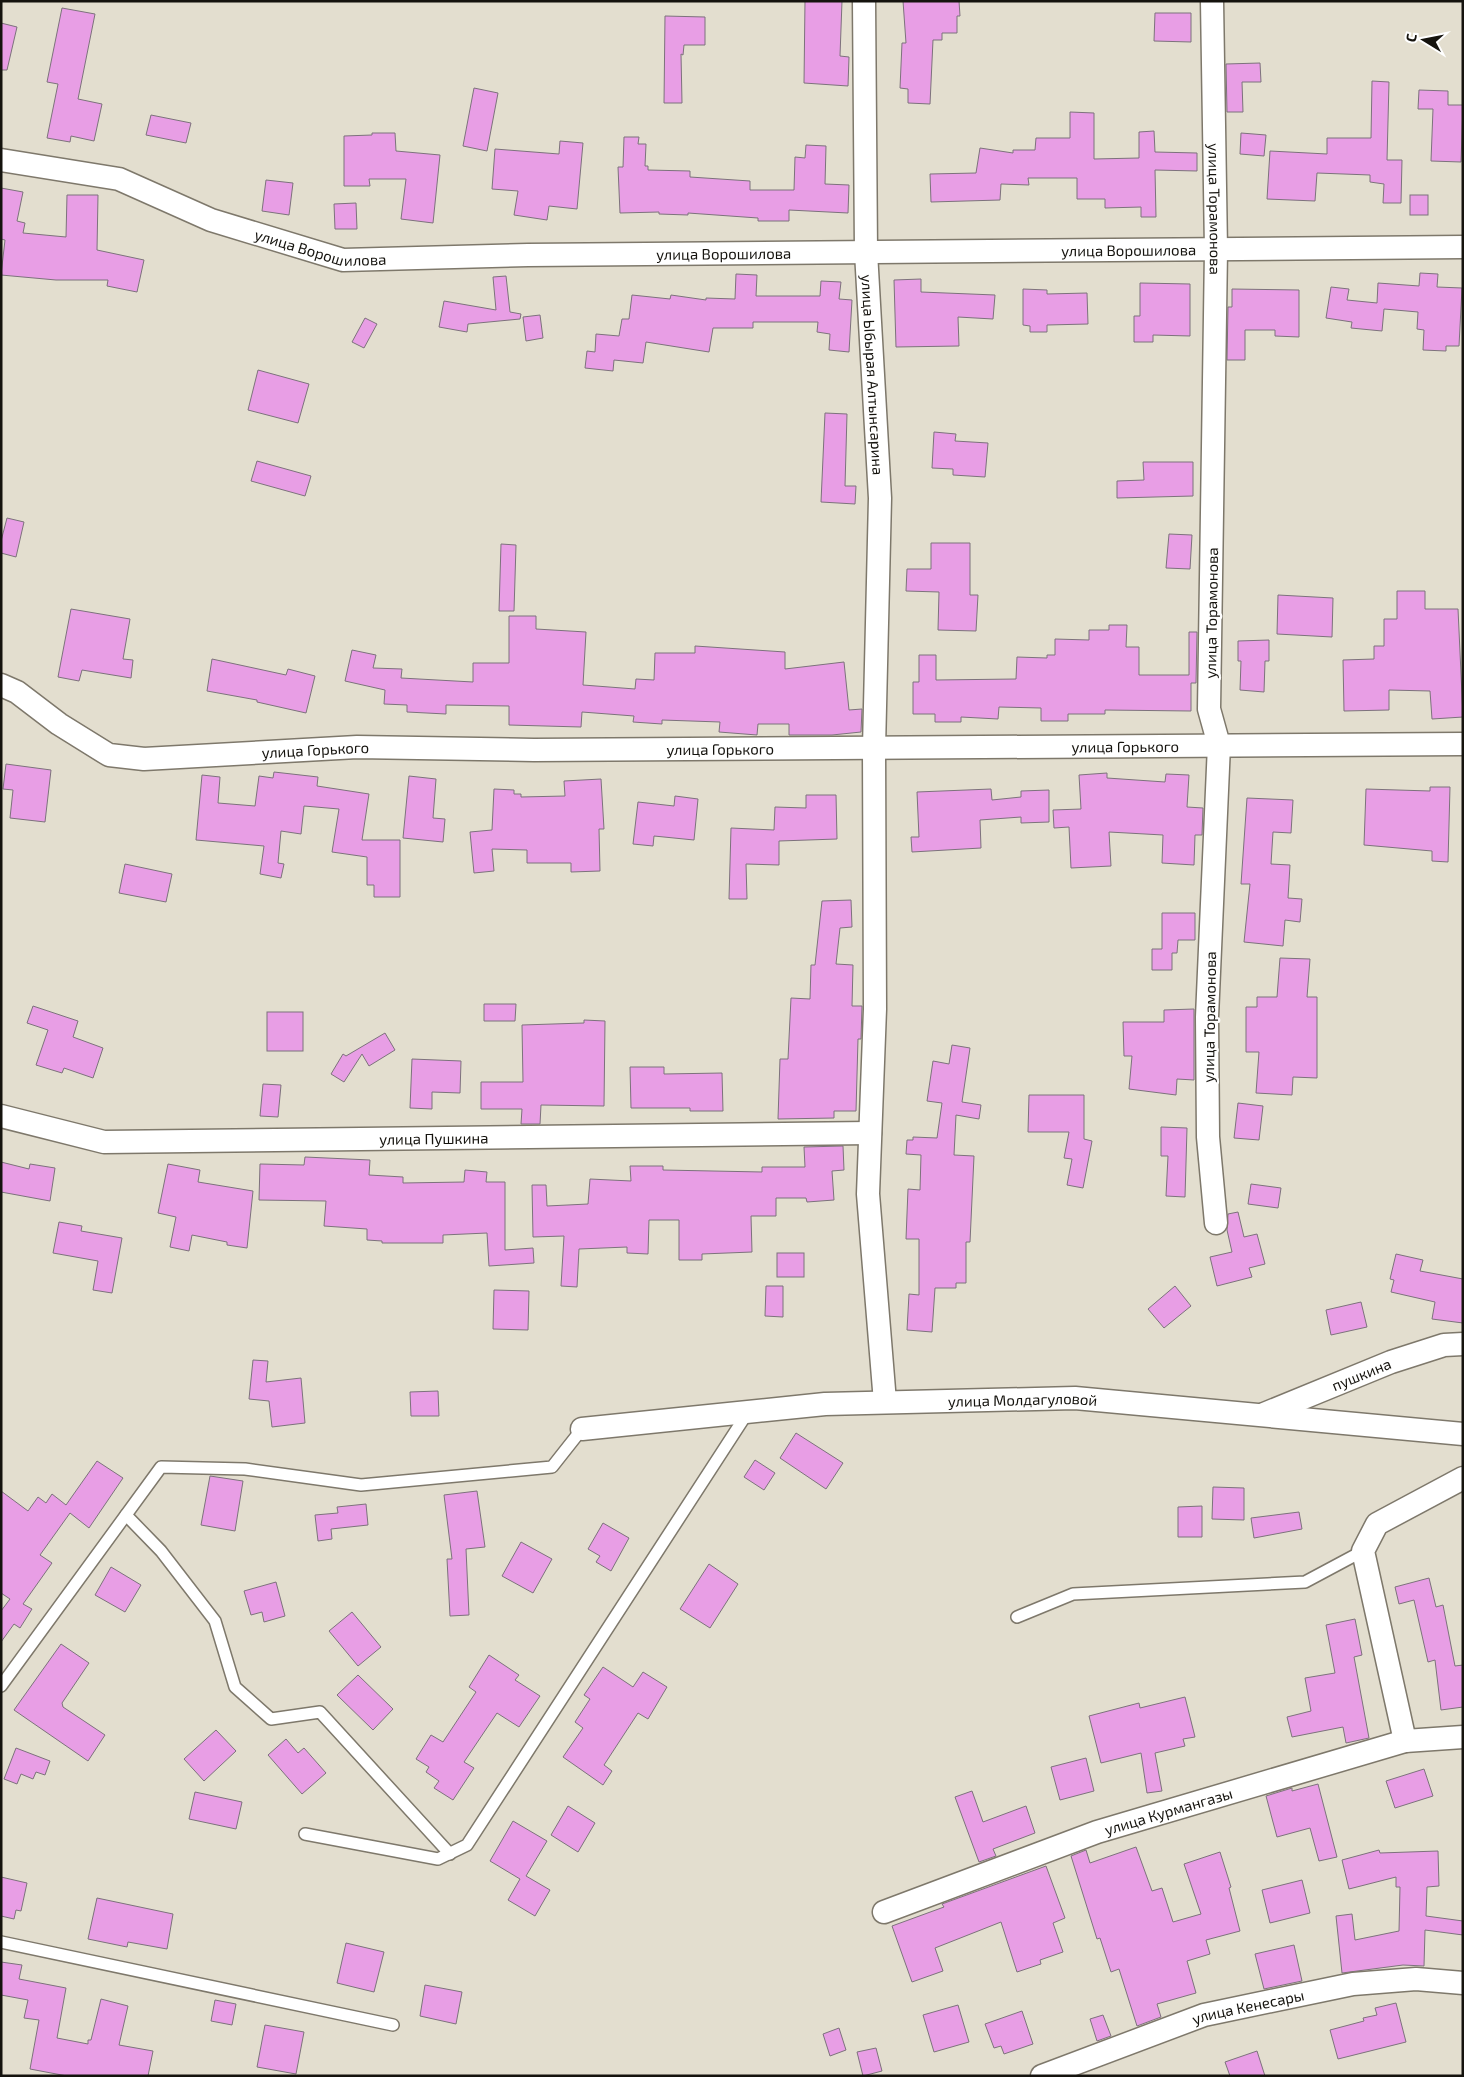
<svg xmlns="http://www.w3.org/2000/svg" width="1464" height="2077" viewBox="0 0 1464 2077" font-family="'Exo 2',sans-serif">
<rect width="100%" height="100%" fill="#e3decf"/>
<g fill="#e89ee5" stroke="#7d727c">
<polygon points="805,1 842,1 840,56 849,57 848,86 804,83"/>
<polygon points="903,1 959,1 960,16 957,16 957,33 942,33 942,40 933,40 930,104 908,103 908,89 900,88 902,43 906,43"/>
<polygon points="62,8 95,14 78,99 102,104 94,141 71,136 70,142 47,138 58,84 47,82"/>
<polygon points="1155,13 1191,13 1191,42 1154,41"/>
<polygon points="665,16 705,17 705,45 684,45 683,55 681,54 682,103 664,103"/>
<polygon points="1,23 17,27 7,70 1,70"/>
<polygon points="1260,63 1261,82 1242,82 1243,112 1227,112 1226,64"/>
<polygon points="1372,81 1389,82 1387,160 1402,160 1401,203 1383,203 1384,184 1370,182 1370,175 1317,173 1315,201 1267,199 1270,151 1327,154 1327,138 1371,138"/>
<polygon points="474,88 498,93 487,151 463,146"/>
<polygon points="1419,90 1448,91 1448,105 1463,105 1461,162 1431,161 1433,109 1418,109"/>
<polygon points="1070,112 1094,113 1094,159 1139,158 1139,132 1154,131 1155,152 1197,153 1197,171 1155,170 1156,217 1141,217 1141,207 1105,208 1105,199 1077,199 1077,178 1028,178 1029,185 1001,184 1000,200 931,202 930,174 976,173 980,148 1013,153 1013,150 1035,150 1036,138 1070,138"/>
<polygon points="151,115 191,123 186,143 146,135"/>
<polygon points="372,133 395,133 396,151 440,155 433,223 401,219 406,179 369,179 370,186 344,186 344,136 372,135"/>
<polygon points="1241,133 1266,135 1264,156 1240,154"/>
<polygon points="624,137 639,137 638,144 646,144 645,166 648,166 648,170 690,171 690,177 750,181 750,190 794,190 795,157 805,158 806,145 826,146 825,184 849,185 848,213 789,210 789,221 758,221 758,218 688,213 688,215 659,214 659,212 620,213 618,167 623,167"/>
<polygon points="560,141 583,143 577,209 549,206 547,220 514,215 518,191 492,189 495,149 559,154"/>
<polygon points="266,180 293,183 289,215 262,211"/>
<polygon points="1,188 23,192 17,221 25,223 23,233 66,237 67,195 98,195 97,250 144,260 137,292 107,286 108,280 56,280 1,275 5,240 1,239"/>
<rect x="1410" y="195" width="18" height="20"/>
<polygon points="356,203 357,229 335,229 334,204"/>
<polygon points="1420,273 1438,274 1437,287 1462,288 1459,346 1446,346 1446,351 1423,350 1424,330 1417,329 1418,312 1384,309 1382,331 1351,328 1352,322 1326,318 1331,287 1349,289 1347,300 1377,303 1378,283 1419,286"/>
<polygon points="736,274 757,275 756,296 820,296 821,281 841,282 839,299 852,300 849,352 829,350 830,334 817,332 818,322 753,322 753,328 713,328 709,352 646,342 643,363 614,360 613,371 585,368 587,351 595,352 596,334 619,336 622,319 629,319 632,295 670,299 671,295 706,300 706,298 735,299"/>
<polygon points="506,276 510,312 521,314 520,319 468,324 467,332 439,327 444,301 496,310 493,277"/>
<polygon points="921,279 921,292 995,295 993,319 958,317 959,346 896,347 894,280"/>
<polygon points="1140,283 1190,284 1190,336 1153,335 1153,342 1134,342 1134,316 1140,316"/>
<polygon points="1023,289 1047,290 1047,294 1087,293 1088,324 1047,325 1047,332 1030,332 1030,326 1023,325"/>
<polygon points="1232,289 1299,290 1299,337 1275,336 1275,330 1245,330 1245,360 1227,360 1228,307 1232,307"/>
<polygon points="540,315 543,338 526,341 523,317"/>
<polygon points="365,318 377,324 364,348 352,342"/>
<polygon points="258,370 309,384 298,423 248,410"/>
<polygon points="825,413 847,414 845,486 856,486 855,504 821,502"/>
<polygon points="934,432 956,434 955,441 988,443 985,477 953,475 953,469 932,468"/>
<polygon points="257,461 311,476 305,496 251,481"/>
<polygon points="1143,462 1193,462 1193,496 1117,498 1117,481 1144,480"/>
<polygon points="7,518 24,522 16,557 1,553 1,541"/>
<polygon points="1169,534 1192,535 1190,569 1166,568"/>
<polygon points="931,543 970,543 970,595 978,595 976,631 938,630 939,592 906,591 907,569 931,569"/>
<polygon points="501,544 516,545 514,611 499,611"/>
<polygon points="1397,591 1425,591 1425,609 1458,609 1463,717 1432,719 1430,691 1389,690 1389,710 1344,711 1343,660 1374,659 1374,646 1384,646 1384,619 1397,619"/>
<polygon points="1278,595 1333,598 1332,637 1277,634"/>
<polygon points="71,609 130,619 123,659 133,660 131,678 82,670 79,681 58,677"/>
<polygon points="509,616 536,616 536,629 586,632 583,685 635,689 636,679 654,680 655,653 695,653 695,646 785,652 785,669 844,662 849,710 862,709 861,732 832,735 789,735 789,724 758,724 757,735 719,732 720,722 662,720 662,724 633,722 634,716 582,712 581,727 509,725 509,706 446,705 446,714 407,712 407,705 384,704 385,690 345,681 352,650 376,655 373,668 402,669 401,678 473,682 473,663 509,663"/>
<polygon points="1109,625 1127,625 1126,647 1139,647 1139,675 1189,675 1189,632 1197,632 1196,683 1191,683 1191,711 1105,710 1105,714 1068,714 1068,721 1041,721 1041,708 999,707 998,719 961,717 961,722 935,722 935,714 913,714 913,682 919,682 919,655 936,655 936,680 1016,679 1017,657 1047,658 1047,655 1055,655 1055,639 1089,640 1089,630 1109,630"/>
<polygon points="1269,640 1269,661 1265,661 1264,692 1240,690 1241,661 1238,661 1238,641"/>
<polygon points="212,659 286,675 288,669 315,676 306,713 257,702 257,700 207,691"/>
<polygon points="6,764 51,770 45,822 10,818 13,790 3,789"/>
<polygon points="274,772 318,777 317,786 369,794 362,840 400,840 400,897 374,897 374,885 367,885 367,857 332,852 339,809 304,806 301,834 281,831 278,863 284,864 281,878 260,874 264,846 196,840 202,775 220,777 218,803 255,806 259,776 273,778"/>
<polygon points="1107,773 1107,778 1165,782 1166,774 1189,775 1187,807 1203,808 1202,835 1195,835 1194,865 1162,863 1163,835 1109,832 1111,866 1071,868 1069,827 1054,828 1053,810 1081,809 1079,775"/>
<polygon points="409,776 436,779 433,818 445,819 443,842 403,838"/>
<polygon points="601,779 604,829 599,829 600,871 571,872 571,863 527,863 527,850 492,849 494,871 474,873 470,832 492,830 494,789 514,790 514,794 521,794 521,797 565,796 564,781"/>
<polygon points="1430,787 1450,787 1448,862 1432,861 1432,851 1364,845 1366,789 1430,791"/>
<polygon points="991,789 992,800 1021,797 1021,791 1049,790 1049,822 1021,823 1021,817 980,820 981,848 912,852 911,837 919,837 917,792"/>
<polygon points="806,795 836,795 837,839 779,841 779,865 746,864 747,899 729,899 731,828 774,830 775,807 806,808"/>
<polygon points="675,796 698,799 694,840 654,836 653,846 633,844 638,802 674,806"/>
<polygon points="1247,798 1293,800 1291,833 1273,832 1271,864 1290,865 1288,898 1302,899 1300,922 1285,920 1283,946 1244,942 1250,884 1241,884"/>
<polygon points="125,864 172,874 166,902 119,893"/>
<polygon points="851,900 852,927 840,928 836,964 853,965 852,1006 862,1006 861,1039 858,1039 856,1111 834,1111 834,1118 778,1119 780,1059 788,1059 791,998 810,999 811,965 815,965 822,901"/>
<polygon points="1162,913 1195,913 1195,940 1178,940 1177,953 1172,953 1172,970 1152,970 1152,949 1162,949"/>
<polygon points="1280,958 1310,959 1307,997 1317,997 1317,1078 1293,1077 1292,1095 1256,1093 1259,1052 1246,1052 1246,1007 1257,1007 1257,997 1277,997"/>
<polygon points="484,1004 516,1004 515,1021 484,1021"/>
<polygon points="33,1006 78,1021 73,1037 103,1048 93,1078 64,1068 62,1073 36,1065 48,1030 27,1023"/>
<polygon points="1194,1009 1194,1080 1177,1079 1176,1095 1129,1089 1132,1056 1124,1056 1123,1022 1164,1022 1164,1010"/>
<rect x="267" y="1012" width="36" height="39"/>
<polygon points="584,1020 605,1021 604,1106 541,1105 540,1124 521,1124 522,1109 481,1109 481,1082 523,1082 522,1025 584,1023"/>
<polygon points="385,1033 395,1050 369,1066 362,1054 344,1082 331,1074 343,1054 346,1056"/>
<polygon points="952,1045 970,1048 962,1102 981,1105 979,1119 956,1115 954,1155 974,1156 970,1242 966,1242 966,1283 956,1283 956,1288 935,1288 932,1332 907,1330 909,1294 919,1295 919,1239 906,1239 908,1189 920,1190 921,1155 906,1154 907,1140 913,1140 913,1137 937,1138 942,1103 927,1101 933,1061 949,1064"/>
<polygon points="412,1059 461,1061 460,1093 432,1092 432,1109 410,1108"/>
<polygon points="630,1067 664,1067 664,1074 722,1073 723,1111 690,1111 690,1108 631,1108"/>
<polygon points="263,1084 281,1085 278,1117 260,1116"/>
<polygon points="1029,1095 1084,1095 1084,1139 1092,1141 1083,1188 1067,1185 1072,1159 1064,1158 1069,1132 1028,1132"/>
<polygon points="1238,1103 1263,1106 1259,1140 1234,1138"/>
<polygon points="1161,1127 1187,1128 1185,1197 1166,1196 1168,1156 1161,1156"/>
<polygon points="843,1146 844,1170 832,1171 834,1200 807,1202 806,1198 776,1198 776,1216 751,1216 752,1252 702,1254 702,1260 679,1260 679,1220 649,1220 648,1254 627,1253 627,1247 579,1249 577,1287 561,1286 564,1236 533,1237 532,1185 546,1185 547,1206 588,1204 590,1179 631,1181 630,1166 663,1166 663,1170 762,1172 762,1167 805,1167 804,1147"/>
<polygon points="305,1157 370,1160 369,1175 403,1177 403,1183 464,1182 465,1170 487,1172 486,1182 505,1182 505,1250 533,1248 534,1263 489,1266 487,1233 443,1235 443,1243 382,1243 382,1241 367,1240 367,1229 324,1226 326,1201 259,1200 260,1164 304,1165"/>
<polygon points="1,1162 29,1169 30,1164 55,1168 50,1201 1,1192"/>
<polygon points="168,1164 200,1170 198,1182 253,1191 247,1248 227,1245 227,1242 192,1235 189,1251 170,1247 176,1217 158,1213"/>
<polygon points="1251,1184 1281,1188 1278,1208 1248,1204"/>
<polygon points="1238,1212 1244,1237 1257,1234 1265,1264 1249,1268 1252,1277 1217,1286 1210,1257 1232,1252 1227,1230 1228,1214"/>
<polygon points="59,1222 82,1226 81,1231 122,1238 112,1293 93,1290 98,1261 53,1253"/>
<rect x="777" y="1253" width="27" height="24"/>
<polygon points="1396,1254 1423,1260 1420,1271 1463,1279 1463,1323 1432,1319 1435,1302 1391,1292 1394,1280 1390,1279"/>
<polygon points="766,1286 783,1286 783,1317 765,1316"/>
<polygon points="1175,1286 1191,1306 1164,1328 1148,1309"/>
<polygon points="494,1290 529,1291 528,1330 493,1329"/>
<polygon points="1361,1302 1367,1327 1331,1335 1326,1310"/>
<polygon points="253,1360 268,1361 266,1382 301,1378 305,1423 272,1427 269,1401 249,1399"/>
<polygon points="438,1391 439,1416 411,1416 410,1392"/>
<polygon points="796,1433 843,1463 826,1489 780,1458"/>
<polygon points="755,1460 775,1473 764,1490 744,1477"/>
<polygon points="97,1461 123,1478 89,1528 70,1513 40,1555 52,1563 23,1604 32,1609 20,1628 14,1624 1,1642 1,1611 10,1599 1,1593 1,1491 28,1511 38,1497 46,1503 52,1494 66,1505"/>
<polygon points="210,1476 243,1481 235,1531 201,1525"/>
<polygon points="1213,1487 1244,1488 1244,1520 1212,1519"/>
<polygon points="477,1491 485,1547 466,1549 469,1615 450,1616 447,1559 452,1559 444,1495"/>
<polygon points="366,1504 368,1525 331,1529 332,1539 318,1541 315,1515 338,1513 337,1507"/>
<polygon points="1202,1506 1202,1537 1178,1537 1178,1507"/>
<polygon points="1299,1512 1302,1529 1254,1538 1251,1518"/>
<polygon points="603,1523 629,1538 611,1571 596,1562 600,1556 588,1549"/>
<polygon points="521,1542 552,1559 533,1593 502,1576"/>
<polygon points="709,1564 738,1584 710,1628 680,1609"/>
<polygon points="111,1567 141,1585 125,1612 95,1595"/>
<polygon points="1429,1578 1436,1607 1443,1605 1455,1666 1463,1665 1463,1707 1441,1710 1435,1660 1428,1662 1414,1600 1399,1604 1395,1587"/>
<polygon points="276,1582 285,1616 264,1622 262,1612 251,1615 244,1591"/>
<polygon points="352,1612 381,1647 358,1666 329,1631"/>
<polygon points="1355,1619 1362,1655 1354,1657 1369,1738 1346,1743 1343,1727 1292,1737 1287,1717 1311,1711 1305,1678 1335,1673 1326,1625"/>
<polygon points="61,1644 89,1663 62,1703 63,1707 105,1735 88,1761 14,1710"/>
<polygon points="489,1655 519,1675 515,1680 540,1696 519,1727 497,1713 464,1762 474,1768 453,1800 434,1788 439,1781 426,1772 429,1767 416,1759 431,1735 443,1742 476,1692 469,1687"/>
<polygon points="603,1667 633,1687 643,1672 667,1687 648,1719 638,1713 604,1765 612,1771 603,1785 563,1757 583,1728 575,1722 590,1699 584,1695"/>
<polygon points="358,1675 393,1709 373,1730 337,1695"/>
<polygon points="1185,1697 1195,1737 1183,1739 1185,1746 1155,1753 1162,1791 1147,1793 1141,1753 1101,1763 1089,1716 1139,1703 1140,1708"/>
<polygon points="216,1730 236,1751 204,1781 184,1759"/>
<polygon points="286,1739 298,1753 304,1748 326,1773 302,1794 268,1755"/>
<polygon points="16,1748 50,1761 45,1775 36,1772 33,1779 21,1774 17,1784 4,1779"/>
<polygon points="1086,1758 1094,1791 1060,1800 1051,1767"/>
<polygon points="1424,1769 1433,1796 1395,1808 1386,1781"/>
<polygon points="1318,1784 1337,1857 1319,1861 1310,1828 1277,1837 1266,1796 1292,1788 1292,1791"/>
<polygon points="972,1791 983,1822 1026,1806 1035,1833 993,1849 996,1856 979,1862 955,1797"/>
<polygon points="195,1792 242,1802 236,1829 189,1819"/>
<polygon points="568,1806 595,1823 578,1852 551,1835"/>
<polygon points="513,1821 547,1841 526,1876 550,1890 535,1916 508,1900 520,1879 490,1861"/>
<polygon points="1136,1847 1152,1891 1162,1888 1173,1922 1201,1914 1184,1864 1220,1852 1231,1887 1229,1888 1240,1931 1206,1940 1210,1954 1187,1961 1196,1993 1157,2004 1161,2017 1137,2026 1119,1969 1111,1972 1100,1938 1097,1939 1071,1856 1086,1850 1090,1863"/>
<polygon points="1379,1850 1380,1853 1438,1851 1439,1886 1427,1887 1426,1916 1463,1921 1463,1935 1425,1930 1424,1966 1403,1965 1342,1973 1336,1916 1352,1914 1355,1940 1399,1931 1400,1887 1396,1887 1396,1877 1349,1889 1342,1860"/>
<polygon points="1046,1866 1065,1918 1053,1923 1063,1952 1040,1960 1041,1964 1017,1972 1001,1922 935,1948 943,1971 912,1982 892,1926 944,1907 942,1904"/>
<polygon points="1,1877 27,1883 21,1911 16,1910 14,1919 1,1916"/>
<polygon points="1302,1880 1310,1913 1270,1923 1262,1890"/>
<polygon points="97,1898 173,1914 167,1949 128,1942 127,1947 88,1939"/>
<polygon points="346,1943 384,1952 374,1992 337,1983"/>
<polygon points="1294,1945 1302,1981 1264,1989 1255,1954"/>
<polygon points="1,1962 22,1965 19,1979 66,1988 57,2038 88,2044 88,2040 91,2040 101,1999 128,2006 119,2045 153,2051 148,2076 67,2076 30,2069 39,2020 24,2018 28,2000 1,1995"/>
<polygon points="425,1985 462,1992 456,2024 420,2016"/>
<polygon points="215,2000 236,2004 232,2025 211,2021"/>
<polygon points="1396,2003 1406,2042 1338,2059 1330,2030 1364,2021 1363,2018 1377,2015 1375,2008"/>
<polygon points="958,2005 969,2042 934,2052 923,2015"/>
<polygon points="1022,2011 1033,2044 1004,2054 1001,2046 994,2048 985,2024"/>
<polygon points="1103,2015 1111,2036 1097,2041 1090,2019"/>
<polygon points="265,2025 304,2032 296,2074 257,2067"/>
<polygon points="839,2028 846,2050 830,2056 823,2034"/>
<polygon points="876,2048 882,2071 863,2076 857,2052"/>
<polygon points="1257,2051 1265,2076 1230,2076 1225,2062"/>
</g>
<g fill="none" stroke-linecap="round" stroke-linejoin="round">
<defs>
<g id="lane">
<polyline points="126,1515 161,1551 215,1621 235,1687 271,1719 320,1712 450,1854"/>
<polyline points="1017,1617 1073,1594 1305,1582 1363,1551"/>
<polyline points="1,1686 161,1467 245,1469 361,1485 552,1467 582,1429"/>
<polyline points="305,1834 438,1859 467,1845 748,1412"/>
<polyline points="1,1942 393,2025"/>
</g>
<g id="street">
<path id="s1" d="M864,1l2,251 14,246 -6,250 1,261 -7,185 17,208"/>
<path id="s2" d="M1212,1l4,249 -7,459 10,36 -12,272 1,120 8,86"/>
<path id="s3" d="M1,160l118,19 92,41 132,40 185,-5 935,-8"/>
<path id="s4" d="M1,685l16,7 42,32 50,31 35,4 213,-12 177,3 929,-6"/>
<path id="s5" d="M1,1116l103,26 766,-9"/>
<path id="s6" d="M1264,1414l127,-52 53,-17 19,-1"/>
<path id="s7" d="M582,1429l243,-25 250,-6 388,36"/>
<polyline points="1405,1741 1363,1551 1377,1524 1463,1478"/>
<path id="s8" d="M884,1912l213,-80 308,-91 58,-4"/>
<path id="s9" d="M1042,2076l162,-61 149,-31 63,-5 47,4"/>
</g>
</defs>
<use href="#lane" stroke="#7e786b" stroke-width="14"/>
<use href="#street" stroke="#7e786b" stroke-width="25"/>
<use href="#lane" stroke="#fff" stroke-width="11"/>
<use href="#street" stroke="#fff" stroke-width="22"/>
</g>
<g text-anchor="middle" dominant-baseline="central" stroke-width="4.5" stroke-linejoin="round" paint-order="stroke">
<g font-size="15" fill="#15130e" stroke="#fff">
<text stroke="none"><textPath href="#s2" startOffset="208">улица Торамонова</textPath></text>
<text stroke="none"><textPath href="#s3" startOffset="334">улица Ворошилова</textPath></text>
<text stroke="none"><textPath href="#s3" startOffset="1144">улица Ворошилова</textPath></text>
<text stroke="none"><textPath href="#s3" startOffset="739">улица Ворошилова</textPath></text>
<text stroke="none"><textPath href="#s1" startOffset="374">улица Ыбырая Алтынсарина</textPath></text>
<text transform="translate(1211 613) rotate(-89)">улица Торамонова</text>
<text stroke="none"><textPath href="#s4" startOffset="1146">улица Горького</textPath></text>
<text stroke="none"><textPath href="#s4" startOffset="741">улица Горького</textPath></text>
<text stroke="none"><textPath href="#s4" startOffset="336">улица Горького</textPath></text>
<text transform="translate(1209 1017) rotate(-89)">улица Торамонова</text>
<text stroke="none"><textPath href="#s5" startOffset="436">улица Пушкина</textPath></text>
<text stroke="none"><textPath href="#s6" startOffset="105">пушкина</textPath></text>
<text stroke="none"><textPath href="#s7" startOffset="442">улица Молдагуловой</textPath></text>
<text stroke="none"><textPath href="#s8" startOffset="302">улица Курмангазы</textPath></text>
<text stroke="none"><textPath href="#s9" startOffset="218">улица Кенесары</textPath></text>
</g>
</g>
<rect width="1464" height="2077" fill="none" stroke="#15130e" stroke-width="5"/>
<g transform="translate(1424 40) rotate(280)" stroke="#ffffff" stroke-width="4" paint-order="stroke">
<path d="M0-4L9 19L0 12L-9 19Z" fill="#15130e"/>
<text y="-8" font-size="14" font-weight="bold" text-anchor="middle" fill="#15130e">С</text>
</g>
</svg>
